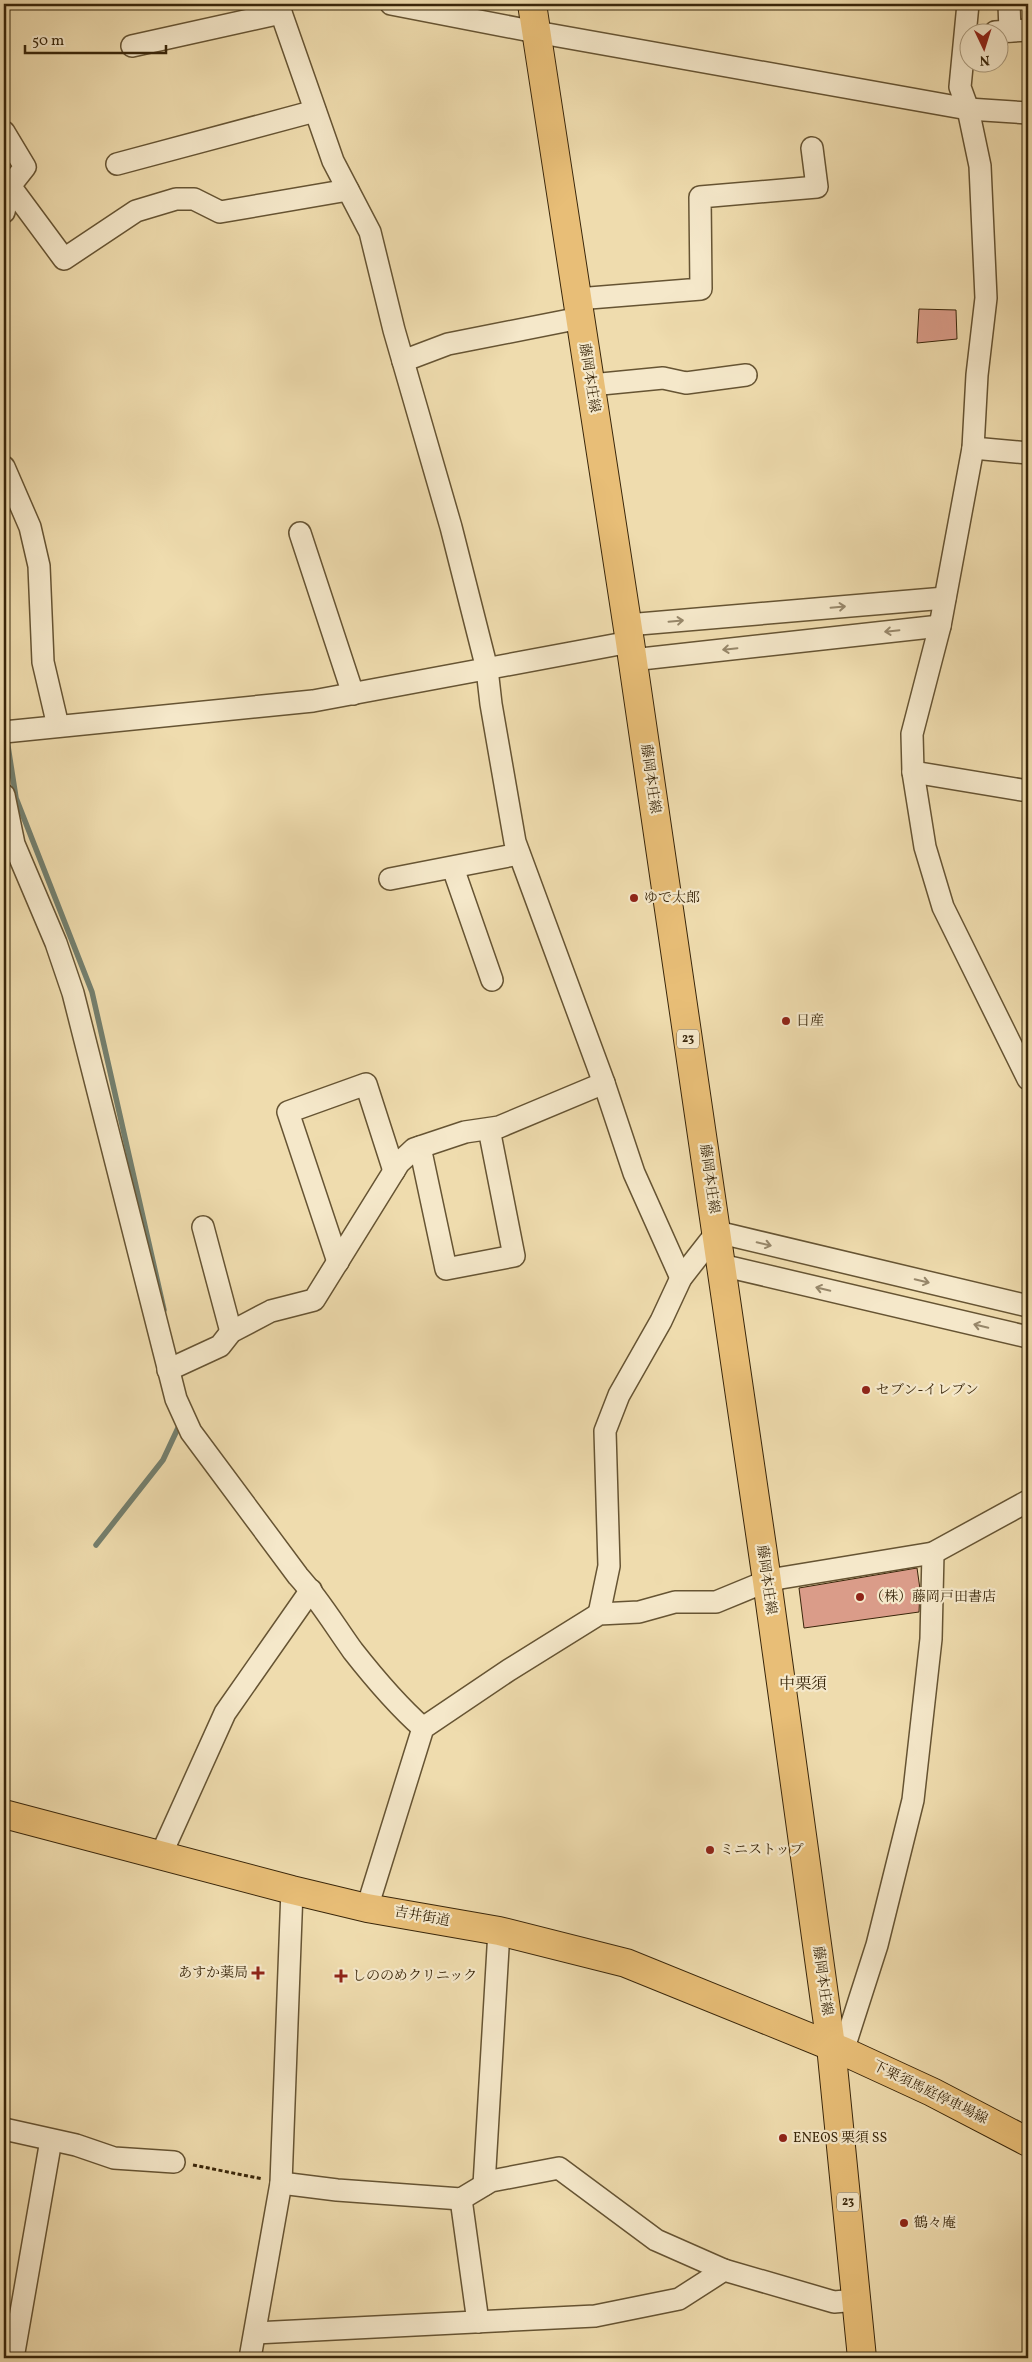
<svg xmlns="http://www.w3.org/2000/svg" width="1032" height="2362" viewBox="0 0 1032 2362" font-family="Vollkorn,'Noto Serif JP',serif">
<rect width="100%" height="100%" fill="#efdcae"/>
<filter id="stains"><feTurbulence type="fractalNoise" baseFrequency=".004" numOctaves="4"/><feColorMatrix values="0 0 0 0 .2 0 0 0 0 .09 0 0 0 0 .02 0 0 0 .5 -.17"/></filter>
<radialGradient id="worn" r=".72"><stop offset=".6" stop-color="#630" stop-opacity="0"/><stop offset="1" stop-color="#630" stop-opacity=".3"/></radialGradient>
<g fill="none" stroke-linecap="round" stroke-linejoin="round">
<g stroke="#737f6e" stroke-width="5.5">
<polyline points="4,10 13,4"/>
<polyline points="7,740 16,798 92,992 164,1310"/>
<polyline points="96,1545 163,1460 178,1428"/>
</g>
</g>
<g fill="#da9c89" stroke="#39260a">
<polygon points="919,309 956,310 957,339 917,343"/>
<polygon points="917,1568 920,1589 919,1612 804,1628 799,1588"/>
</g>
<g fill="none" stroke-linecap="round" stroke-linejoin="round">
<defs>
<g id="minor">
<polyline points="278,4 333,161 370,232 394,330 451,527 487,669 491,704 515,842 604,1083 634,1173 681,1278"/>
<polyline points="391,4 536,32 968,109 1028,113"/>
<polyline points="968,4 960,87 968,109 980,166 986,298 977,375 973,448 940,626 912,734 913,772 925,847 943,907 1028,1079"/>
<polyline points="1009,4 1010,31"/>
<polyline points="995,32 1028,30"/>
<polyline points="132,46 281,13"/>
<polyline points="4,132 25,167 10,186 4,212"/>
<polyline points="117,164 315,111"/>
<polyline points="10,186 64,259 136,211 176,199 194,199 220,212 348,190"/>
<polyline points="577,299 701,289 700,197 817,187 812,148"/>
<polyline points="403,361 448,344 580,318"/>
<polyline points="591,385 663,378 686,383 746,375"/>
<polyline points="973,448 1028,453"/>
<polyline points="4,467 30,527 39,566 43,662 58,726"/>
<polyline points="300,533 353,694"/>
<polyline points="627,625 945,598"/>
<polyline points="632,660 940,626"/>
<polyline points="4,732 313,701 630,642"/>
<polyline points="913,772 1028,791"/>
<path d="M4,795l10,49 42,99 17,50 103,406 15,33 107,144c21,23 37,50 55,75 22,28 44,54 70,77"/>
<polyline points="453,868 492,980"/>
<polyline points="390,879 519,854"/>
<polyline points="420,1147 446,1269 514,1256 489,1129"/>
<polyline points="203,1227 231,1332"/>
<polyline points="338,1262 288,1112 366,1084 394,1171"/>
<polyline points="721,1265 1028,1337"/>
<polyline points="168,1370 220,1346 231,1332 271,1311 314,1300 399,1163 414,1149 465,1132 499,1127 604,1083"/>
<polyline points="599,1614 609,1566 605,1431 619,1395 661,1321 681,1278 717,1232 1028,1306"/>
<polyline points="160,1857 225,1713 311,1590"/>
<polyline points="367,1908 423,1728 509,1670 599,1614 639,1612 675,1602 716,1602 767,1581 781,1578 933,1553 1028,1501"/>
<polyline points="843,2051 877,1945 913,1800 931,1639 933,1553"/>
<polyline points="4,2129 76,2145 114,2158 174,2162"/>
<polyline points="281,2183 337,2190 461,2199 491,2181 559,2168 656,2240 724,2270"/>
<polyline points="484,2185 499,1931"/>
<polyline points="461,2199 478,2322"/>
<polyline points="255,2333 595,2316 679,2299 724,2270 834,2302 857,2300"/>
<polyline points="13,2358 51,2140"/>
<polyline points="250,2358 281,2183 292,1890"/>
</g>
<g id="major">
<polyline points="532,4 630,642 767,1581 831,2046 862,2358"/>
<polyline points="4,1814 292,1890 367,1908 499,1931 626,1963 843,2051 932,2092 1028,2142"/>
</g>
</defs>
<use href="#minor" stroke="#665433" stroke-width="24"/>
<use href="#major" stroke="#39260a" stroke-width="30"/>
<polyline stroke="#39260a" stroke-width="3" stroke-dasharray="4 2.5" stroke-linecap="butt" points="193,2165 263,2179"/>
<use href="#minor" stroke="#f5e8ca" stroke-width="21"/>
<use href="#major" stroke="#e8be77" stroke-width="28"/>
</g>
<defs><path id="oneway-shaft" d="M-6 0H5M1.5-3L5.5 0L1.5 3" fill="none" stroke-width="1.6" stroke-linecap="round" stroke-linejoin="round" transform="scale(1.25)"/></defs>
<g stroke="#97876a">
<use href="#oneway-shaft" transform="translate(838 607) rotate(-5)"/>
<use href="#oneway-shaft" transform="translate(676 621) rotate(-5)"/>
<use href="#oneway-shaft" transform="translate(892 631) rotate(174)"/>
<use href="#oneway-shaft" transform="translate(730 649) rotate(174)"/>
<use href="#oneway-shaft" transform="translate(764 1244) rotate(13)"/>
<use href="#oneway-shaft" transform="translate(922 1281) rotate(13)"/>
<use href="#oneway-shaft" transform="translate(823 1289) rotate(-167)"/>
<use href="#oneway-shaft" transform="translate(981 1326) rotate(-167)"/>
</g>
<g fill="#8f2418" stroke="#f5e8ca" stroke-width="2">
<circle cx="634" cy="898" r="5"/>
<circle cx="786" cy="1021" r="5"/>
<circle cx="866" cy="1390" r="5"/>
<circle cx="860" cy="1597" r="5"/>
<circle cx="710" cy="1850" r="5"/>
<path d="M255.5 1965.5h5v5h5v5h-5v5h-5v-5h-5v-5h5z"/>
<path d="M338.5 1968.5h5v5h5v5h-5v5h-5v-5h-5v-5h5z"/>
<circle cx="783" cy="2138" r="5"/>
<circle cx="904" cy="2223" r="5"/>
</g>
<g text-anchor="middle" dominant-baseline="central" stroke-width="4.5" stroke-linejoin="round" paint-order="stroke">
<g fill="#f5e8ca" stroke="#716044" stroke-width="1">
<rect x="677" y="1029.5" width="22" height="19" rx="4"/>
<rect x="837" y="2192.5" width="22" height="19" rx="4"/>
</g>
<g font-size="12" font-weight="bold" fill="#39260a">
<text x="688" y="1039">23</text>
<text x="848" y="2202">23</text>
</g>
<g font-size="14" fill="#39260a" stroke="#f5e8ca">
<text transform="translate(589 378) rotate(81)">藤岡本庄線</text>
<text transform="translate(650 779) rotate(82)">藤岡本庄線</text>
<text transform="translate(709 1179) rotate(82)">藤岡本庄線</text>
<text transform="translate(766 1580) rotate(82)">藤岡本庄線</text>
<text transform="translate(422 1917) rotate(10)">吉井街道</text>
<text transform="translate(822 1981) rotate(82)">藤岡本庄線</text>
<text transform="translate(930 2093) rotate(26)">下栗須馬庭停車場線</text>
</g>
<g font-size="14" fill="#39260a" stroke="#f5e8ca" text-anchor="start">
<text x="644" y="898">ゆで太郎</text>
<text x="796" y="1021">日産</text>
<text x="876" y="1390">セブン-イレブン</text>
<text x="870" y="1597">（株）藤岡戸田書店</text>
<text x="720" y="1850">ミニストップ</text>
<text x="248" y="1973" text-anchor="end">あすか薬局</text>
<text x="352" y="1976">しののめクリニック</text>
<text x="793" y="2138">ENEOS 栗須 SS</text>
<text x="914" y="2223">鶴々庵</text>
</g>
<g font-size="16" fill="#39260a" stroke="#f5e8ca">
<text x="803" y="1685">中栗須</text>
</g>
</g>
<rect width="1032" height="2362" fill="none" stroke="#efdcae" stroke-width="20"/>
<rect x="5" y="5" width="1022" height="2352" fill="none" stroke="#39260a" stroke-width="2.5"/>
<rect x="10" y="10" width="1012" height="2342" fill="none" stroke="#39260a"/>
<g transform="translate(984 48) rotate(176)"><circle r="24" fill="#f5e8ca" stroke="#aa9a7d"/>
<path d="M0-4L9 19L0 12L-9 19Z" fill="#8f2418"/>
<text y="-8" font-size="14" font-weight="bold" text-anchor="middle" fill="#39260a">N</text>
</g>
<path d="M25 45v8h141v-8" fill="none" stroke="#39260a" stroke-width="2.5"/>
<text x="32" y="45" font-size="15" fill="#39260a" stroke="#f5e8ca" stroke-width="4" paint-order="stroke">50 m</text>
<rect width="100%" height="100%" filter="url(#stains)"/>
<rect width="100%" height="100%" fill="url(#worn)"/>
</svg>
